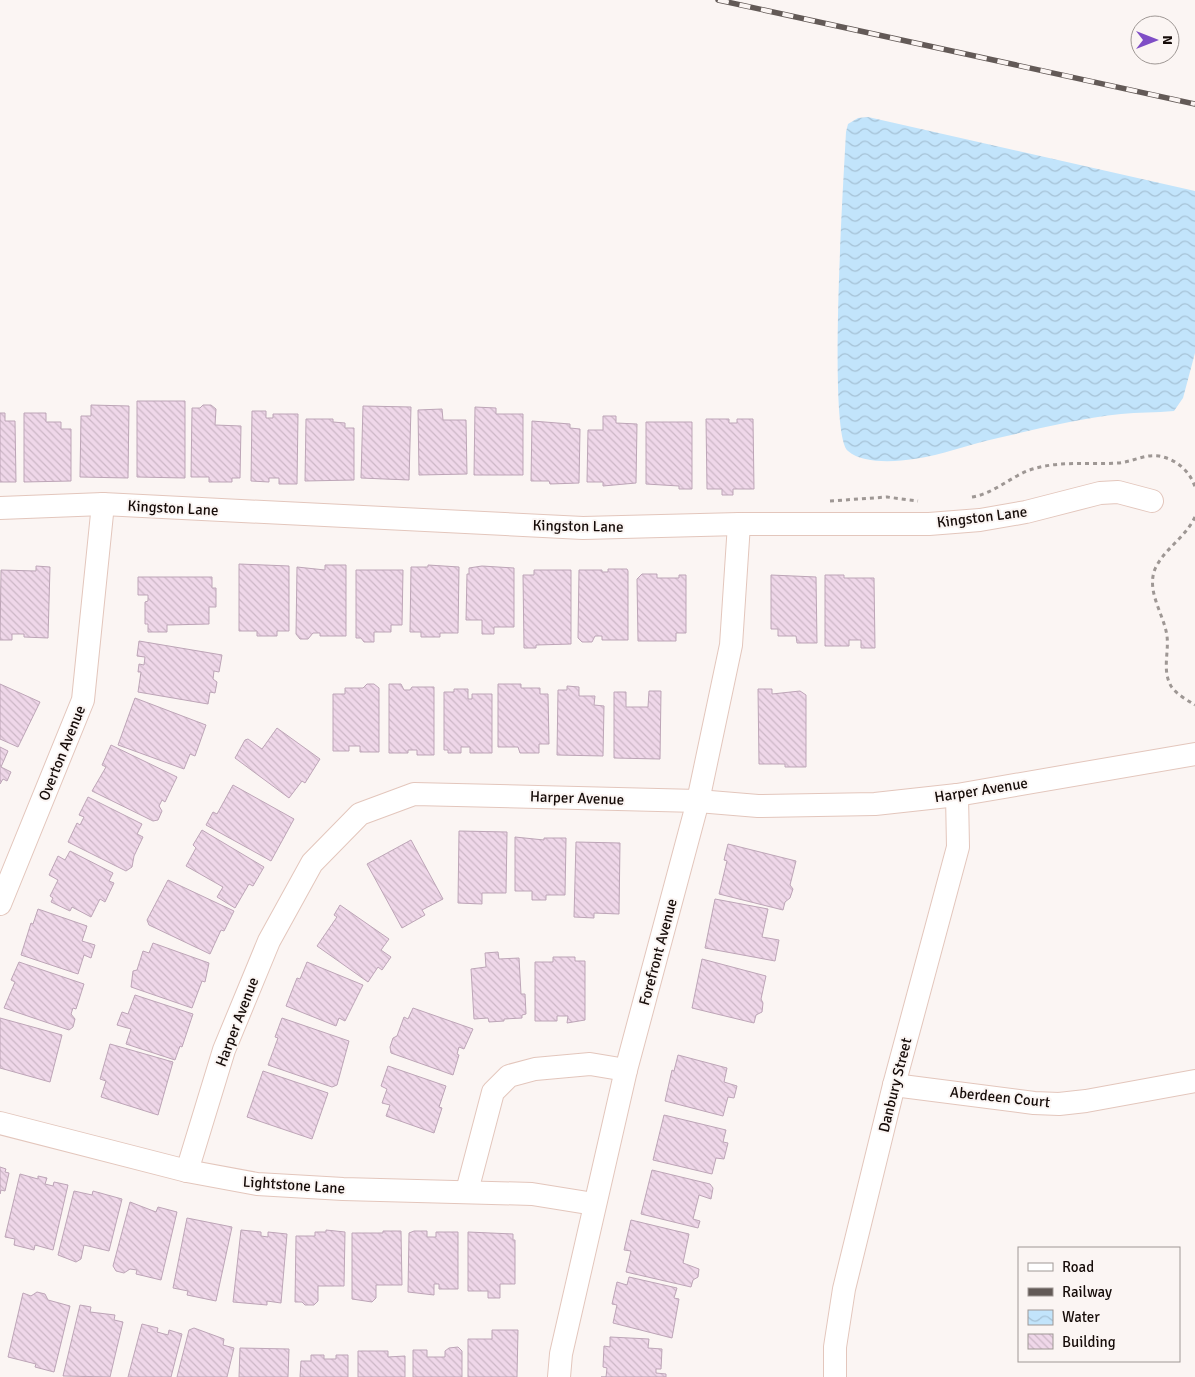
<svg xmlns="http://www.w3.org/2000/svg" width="1195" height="1377" viewBox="0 0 1195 1377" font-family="Signika,sans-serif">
<defs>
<pattern id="water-waves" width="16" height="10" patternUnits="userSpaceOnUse" patternTransform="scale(1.25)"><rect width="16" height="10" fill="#c2e4fb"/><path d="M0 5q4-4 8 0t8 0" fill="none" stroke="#a6c2d6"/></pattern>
<pattern id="building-back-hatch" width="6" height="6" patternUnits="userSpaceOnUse" patternTransform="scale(1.25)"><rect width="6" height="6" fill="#efd7e9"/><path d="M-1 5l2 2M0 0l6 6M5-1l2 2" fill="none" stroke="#ccb7c6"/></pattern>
</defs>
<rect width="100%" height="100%" fill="#fbf5f3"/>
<path fill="url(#water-waves)" d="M868,117l327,74v162l-12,45 -9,13c-18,2 -36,1 -53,3 -41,4 -83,15 -123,24 -28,6 -56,17 -84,21 -19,3 -51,5 -66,-8 -21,-17 -4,-277 -2,-319l2,-8 10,-6z"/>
<g fill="url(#building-back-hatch)" stroke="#bda5b7">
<polygon points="137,401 185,401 185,478 137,477"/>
<polygon points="91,405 129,406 128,478 80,477 81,416 91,416"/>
<polygon points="203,405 211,405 216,409 215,425 241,426 240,478 232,478 232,482 209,482 209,477 191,477 192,408 200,408"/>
<polygon points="363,406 411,407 409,480 361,478"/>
<polygon points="475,407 496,408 496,414 523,414 523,475 474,475"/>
<polygon points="442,409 443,420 466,420 467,474 419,475 418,410"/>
<polygon points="252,411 266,411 266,418 273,418 273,414 298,414 297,484 279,484 279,478 269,478 269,482 251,481"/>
<polygon points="0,413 5,413 5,421 15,421 16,482 0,482"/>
<polygon points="24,413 46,413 46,422 61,422 61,429 71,429 71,481 24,482"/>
<polygon points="603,416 616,416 616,423 637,424 636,483 603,486 603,482 587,482 588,430 603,430"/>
<polygon points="306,419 333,419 333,422 345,423 345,428 354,428 354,480 305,481"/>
<polygon points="706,419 729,419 729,423 737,423 737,419 753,419 754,489 733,489 733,495 722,495 722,489 707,489"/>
<polygon points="532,421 570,424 570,428 580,429 579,483 550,484 549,481 531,481"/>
<polygon points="646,422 692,422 692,489 679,489 679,486 646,484"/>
<polygon points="239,564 289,566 289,631 277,631 277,636 257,636 257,631 239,631"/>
<polygon points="325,565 346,565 346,636 320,636 320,633 313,633 308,639 300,639 296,634 297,567 325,570"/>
<polygon points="428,565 459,567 458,633 440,633 440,637 421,637 421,632 410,632 411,567 428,567"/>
<polygon points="36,566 50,567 48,638 24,637 24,634 12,634 12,640 0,640 1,570 36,571"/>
<polygon points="482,566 514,568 514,627 494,627 494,634 482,634 482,620 466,620 467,574 469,574 469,568"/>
<polygon points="608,569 627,569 628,571 628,640 602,640 602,636 595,636 592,642 582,642 578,638 579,570 602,570 602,572 608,572"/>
<polygon points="356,570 403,570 402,625 391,625 391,632 374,632 374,642 364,642 361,638 356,638"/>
<polygon points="534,570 571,570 571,644 536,645 536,648 524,648 523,575 534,575"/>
<polygon points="642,574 657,574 657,578 679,578 679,575 686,575 686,633 676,633 676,641 638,641 637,579"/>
<polygon points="771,575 816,577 817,643 797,643 796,636 778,636 778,629 771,629"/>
<polygon points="825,575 844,575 844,578 874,578 875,648 861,648 861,640 849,640 849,646 825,646"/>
<polygon points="138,577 212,577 212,588 216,588 216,607 209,607 209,624 167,625 167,632 148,632 148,624 145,624 145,602 148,601 148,595 138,595"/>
<polygon points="139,641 222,655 219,672 214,671 213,679 217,682 215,693 210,692 208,704 138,692 141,672 138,672 139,664 144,665 145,657 137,656"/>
<polygon points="0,684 40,702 18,747 0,739"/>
<polygon points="367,684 374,684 379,688 379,752 360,752 360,746 349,746 349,751 333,751 333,694 345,694 345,688 363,688"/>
<polygon points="389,684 401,684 404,690 410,690 412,687 434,687 434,755 417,755 417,750 408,750 408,753 389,753"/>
<polygon points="498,684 521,684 521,688 540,688 540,694 548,694 549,744 539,744 539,753 520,753 518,747 498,747"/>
<polygon points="567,686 579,687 579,696 595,696 594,705 604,706 603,756 557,755 558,690 567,690"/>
<polygon points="454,689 468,689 468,699 472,699 472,694 492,694 492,753 470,753 470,747 461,747 461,753 448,753 448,750 444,750 444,692 454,692"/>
<polygon points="758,689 772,689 772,694 800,691 806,695 806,767 785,767 785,764 759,764"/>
<polygon points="649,691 661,691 660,759 614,758 614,692 626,692 626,707 648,707"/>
<polygon points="135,698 206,725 195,756 190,754 184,769 118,745"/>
<polygon points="277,728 320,759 305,783 302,781 289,798 235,758 245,740 248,739 262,749"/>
<polygon points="111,745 177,777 165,802 162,800 159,806 162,811 158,820 153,821 92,791 106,767 102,765"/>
<polygon points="0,747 8,751 1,767 11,772 7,781 3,779 0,784"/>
<polygon points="233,785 294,819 271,861 206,825 213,812 217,814"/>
<polygon points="88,797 142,824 137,834 143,837 134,856 132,867 126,871 68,842 77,823 80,825 84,817 79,815"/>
<polygon points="202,830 264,867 253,886 249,884 235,908 217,897 223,887 186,866 196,848 193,845"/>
<polygon points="459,831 507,832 506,893 482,893 482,904 458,903"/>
<polygon points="515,837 544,840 544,838 566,838 565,895 546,895 546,900 532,900 532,891 515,891"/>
<polygon points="411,840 443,899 422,910 425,915 402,928 367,864"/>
<polygon points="576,842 620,843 619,914 594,913 594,918 574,917"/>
<polygon points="728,844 796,861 790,885 793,889 790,898 785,902 783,910 719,894 727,861 724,860"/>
<polygon points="70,851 113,873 109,881 114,883 105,902 100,899 91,917 72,907 70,911 51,902 53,898 50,896 58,880 49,875 58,856 65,860"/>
<polygon points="168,880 234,911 224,931 221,930 210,954 149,925 147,920"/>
<polygon points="715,899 768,909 762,937 779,940 775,961 705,948"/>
<polygon points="340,905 389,939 381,950 391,957 382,970 378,967 368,982 317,946 337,917 334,915"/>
<polygon points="38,909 87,926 82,941 95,945 91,958 84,955 78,974 21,955 31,923 33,924"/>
<polygon points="153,943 209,963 205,982 202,981 192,1008 131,987 133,971 137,970 143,951 149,953"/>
<polygon points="498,952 499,959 519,958 521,994 525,994 526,1014 522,1015 522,1018 504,1019 504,1021 489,1022 488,1018 474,1019 471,969 486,967 485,953"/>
<polygon points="553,957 575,957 575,961 585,961 585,1020 567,1023 568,1016 557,1016 557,1021 535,1021 535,962 553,962"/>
<polygon points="702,959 766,976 761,999 763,1003 762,1012 756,1015 754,1023 692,1008"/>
<polygon points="19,962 84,984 76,1009 73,1008 71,1014 75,1019 73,1027 69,1030 4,1008 15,982 11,980"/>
<polygon points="307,962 363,985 345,1021 339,1018 336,1026 286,1006 297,978 300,979"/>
<polygon points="135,995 193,1014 182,1047 180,1046 175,1060 126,1044 131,1029 117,1025 122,1012 128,1014"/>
<polygon points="413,1008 473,1029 464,1049 459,1047 457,1054 459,1055 453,1075 391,1053 390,1047 393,1038 397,1036 404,1017 408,1019"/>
<polygon points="0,1018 62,1035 50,1082 0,1068"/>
<polygon points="282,1018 349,1041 337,1085 332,1087 268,1065 278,1038 275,1037"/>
<polygon points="110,1044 173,1062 158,1115 101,1097 106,1081 100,1079"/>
<polygon points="678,1055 727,1068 724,1082 737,1086 734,1098 728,1097 723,1116 665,1101 672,1070 674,1071"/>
<polygon points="388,1066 446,1086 439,1107 442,1108 434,1133 386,1116 390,1105 382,1103 387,1089 381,1086"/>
<polygon points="263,1071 328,1093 312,1139 247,1117"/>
<polygon points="664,1115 726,1130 723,1142 728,1143 724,1159 716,1158 712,1174 653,1160"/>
<polygon points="0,1167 6,1169 5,1172 9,1173 5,1191 1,1190 0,1194"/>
<polygon points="652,1170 710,1184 713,1188 711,1199 699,1195 693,1219 700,1221 698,1228 641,1214"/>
<polygon points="20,1174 38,1179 38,1176 47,1178 45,1184 53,1186 54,1182 68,1185 53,1250 35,1245 34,1250 14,1245 15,1239 5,1237"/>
<polygon points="74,1191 92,1195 93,1191 122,1199 109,1251 84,1245 81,1259 76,1262 58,1255"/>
<polygon points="130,1202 156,1212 158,1207 177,1212 161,1280 136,1274 137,1270 130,1269 124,1273 116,1271 113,1266"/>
<polygon points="187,1218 232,1227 216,1301 187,1295 188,1291 173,1288"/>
<polygon points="631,1220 689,1234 683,1263 699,1269 698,1277 693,1280 691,1287 626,1272 631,1251 624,1250"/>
<polygon points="241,1230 261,1232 261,1236 268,1237 268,1232 287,1234 281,1303 267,1301 267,1305 233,1302"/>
<polygon points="326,1230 345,1232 344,1286 318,1286 318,1301 314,1305 305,1305 302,1302 295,1302 296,1236 315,1236 315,1232 326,1232"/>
<polygon points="383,1231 401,1231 402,1285 376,1285 376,1298 372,1302 352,1299 352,1233 383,1233"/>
<polygon points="414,1231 427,1231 427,1237 436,1237 436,1232 458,1232 458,1289 439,1289 439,1284 434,1284 434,1295 408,1292 409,1233"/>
<polygon points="468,1232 513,1234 513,1240 515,1240 515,1284 500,1284 500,1298 488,1298 488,1291 468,1291"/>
<polygon points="629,1277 677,1288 674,1298 679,1299 672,1338 613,1323 617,1305 612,1304 617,1282 627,1285"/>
<polygon points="37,1292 45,1294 48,1300 70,1306 54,1372 35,1367 36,1364 8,1357 23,1293 31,1296"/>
<polygon points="80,1305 91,1307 90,1312 115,1315 114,1320 123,1322 110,1377 63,1376"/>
<polygon points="142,1324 158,1328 157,1332 168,1335 169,1330 182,1334 171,1377 128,1377"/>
<polygon points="194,1328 224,1339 223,1345 234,1348 227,1377 177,1377 189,1330"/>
<polygon points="492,1330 518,1330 517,1377 468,1377 468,1339 492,1339"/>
<polygon points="610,1337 649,1339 648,1348 662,1349 661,1369 656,1369 656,1373 666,1374 666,1377 601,1377 606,1377 607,1368 603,1367 604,1346 610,1347"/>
<polygon points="458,1347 462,1351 462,1377 413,1377 413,1350 427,1350 427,1357 445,1357 445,1351 449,1348"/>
<polygon points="240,1348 289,1349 288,1377 239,1377"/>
<polygon points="358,1351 388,1351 388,1357 405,1356 405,1377 358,1377"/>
<polygon points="311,1355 324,1355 324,1359 336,1359 336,1355 348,1355 348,1377 300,1377 301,1361 311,1361"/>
</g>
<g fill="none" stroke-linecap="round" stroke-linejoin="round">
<defs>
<g id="minor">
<polyline points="0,508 103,504 583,528 739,524 929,524 980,520 1026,512 1100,493 1118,492 1152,501"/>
<polyline points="0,904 83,700 103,504"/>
<polyline points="894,1085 1034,1103 1059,1104 1086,1101 1195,1081"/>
<polyline points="0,1123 187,1171 257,1184 343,1189 532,1194 594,1204"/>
<polyline points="187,1171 224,1050 269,941 312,863 360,814 414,794 698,801 758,806 875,804 957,795 1195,754"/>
<polyline points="467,1191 493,1092 509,1076 535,1069 590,1064 626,1070"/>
<polyline points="559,1377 561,1354 626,1070 698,801 731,645 739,524"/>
<polyline points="835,1377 835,1347 844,1289 894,1085 958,847 957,795"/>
</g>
</defs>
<use href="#minor" stroke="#e3c6bc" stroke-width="24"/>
<g stroke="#9e9794" stroke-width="3" stroke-dasharray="4 4" stroke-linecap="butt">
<path d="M972,497c20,-3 36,-18 55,-26 29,-11 60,-6 91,-8 14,-1 26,-9 41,-7 17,3 31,15 36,31"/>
<polyline points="830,501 887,497 918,501"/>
<path d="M1195,517c-10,21 -31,32 -40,52 -9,23 9,45 12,67 2,17 -5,34 4,50 5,8 16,14 24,19"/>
</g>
<use href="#minor" stroke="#fff" stroke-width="22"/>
<defs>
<polyline id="rail" points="718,0 1195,104"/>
</defs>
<use href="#rail" stroke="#635a57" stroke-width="5.5"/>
<use href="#rail" stroke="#fbf5f3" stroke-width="4" stroke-dasharray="11" stroke-linecap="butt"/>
</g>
<g text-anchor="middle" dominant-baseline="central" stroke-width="4" stroke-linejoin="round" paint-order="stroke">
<g font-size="15" fill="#160c09" stroke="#fbf5f3">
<text transform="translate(173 508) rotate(3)">Kingston Lane</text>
<text transform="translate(982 517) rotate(-7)">Kingston Lane</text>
<text transform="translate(578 526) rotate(1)">Kingston Lane</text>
<text transform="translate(62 753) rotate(-68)">Overton Avenue</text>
<text transform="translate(981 790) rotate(-9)">Harper Avenue</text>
<text transform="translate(577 798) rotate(2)">Harper Avenue</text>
<text transform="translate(658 952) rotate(-75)">Forefront Avenue</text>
<text transform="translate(237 1022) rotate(-69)">Harper Avenue</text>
<text transform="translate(895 1085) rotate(-76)">Danbury Street</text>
<text transform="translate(1000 1097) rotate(6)">Aberdeen Court</text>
<text transform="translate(294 1185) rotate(4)">Lightstone Lane</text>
</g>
</g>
<rect x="1018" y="1247" width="162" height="115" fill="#fbf5f3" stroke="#9f9895"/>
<rect x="1028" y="1263" width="25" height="8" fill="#ffffff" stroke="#9f9895"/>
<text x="1062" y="1272" font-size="15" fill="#160c09">Road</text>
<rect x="1028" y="1288" width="25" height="8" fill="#635a57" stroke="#9f9895"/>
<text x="1062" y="1297" font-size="15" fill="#160c09">Railway</text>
<rect x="1028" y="1310" width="25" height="15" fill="url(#water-waves)" stroke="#9f9895"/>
<text x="1062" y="1322" font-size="15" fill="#160c09">Water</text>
<rect x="1028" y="1334" width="25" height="15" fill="url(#building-back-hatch)" stroke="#9f9895"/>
<text x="1062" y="1347" font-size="15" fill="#160c09">Building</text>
<g transform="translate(1155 40) rotate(90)"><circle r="24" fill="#fbf5f3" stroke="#9f9895"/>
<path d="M0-4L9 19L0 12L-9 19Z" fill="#7f4ec6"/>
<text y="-8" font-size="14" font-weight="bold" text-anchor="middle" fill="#160c09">N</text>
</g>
</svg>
